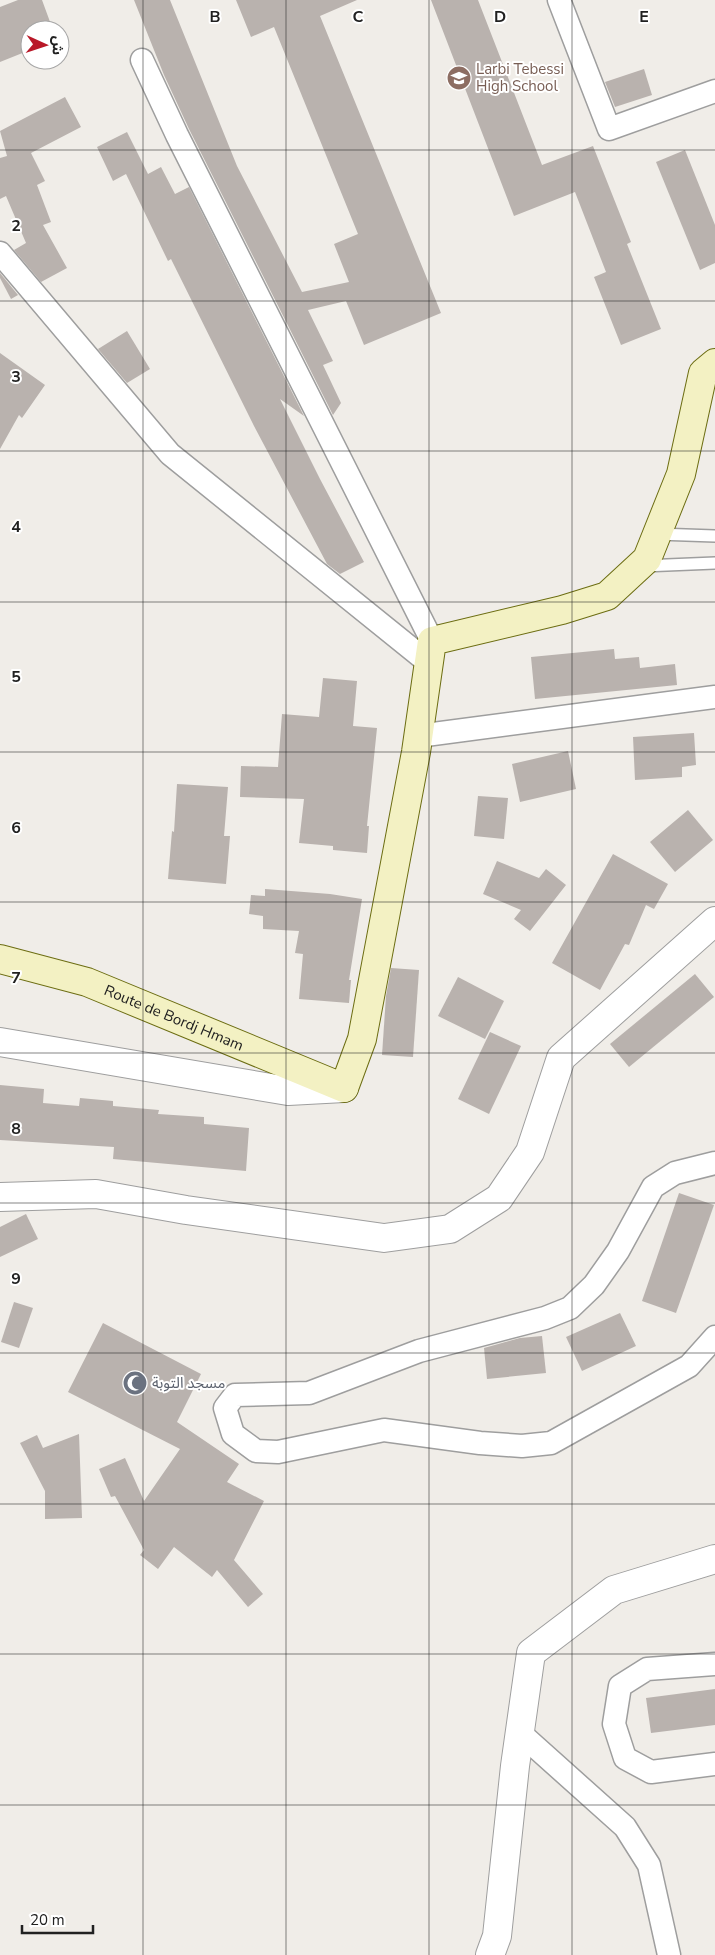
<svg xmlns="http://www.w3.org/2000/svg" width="715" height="1955" viewBox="0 0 715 1955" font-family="'Nunito Sans','Noto Sans Arabic',sans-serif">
<rect width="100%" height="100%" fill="#f0ede8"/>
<g fill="#b9b2ae">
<polygon points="18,0 42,0 53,30 30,30 30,50 0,62 0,7"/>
<polygon points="134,0 170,0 237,166 302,292 349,282 334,244 358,234 274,27 251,37 236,0 357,0 320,16 441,313 364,345 346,301 308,310 333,361 323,365 341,403 333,415 189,129 164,75"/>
<polygon points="431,0 478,0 542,165 593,146 631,242 627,244 661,329 621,345 594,277 606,272 575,192 514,216"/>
<polygon points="644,69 652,95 615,107 605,82"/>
<polygon points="65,97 81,127 31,153 45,181 37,185 51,222 43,225 67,268 41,282 14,250 26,243 6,196 0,199 0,158 7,156 0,131"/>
<polygon points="127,132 148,174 161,167 175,194 189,187 304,416 280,399 320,479 364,562 340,574 327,564 254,426 171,259 168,261 126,174 113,181 97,147"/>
<polygon points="685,150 715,225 715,263 700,270 656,162"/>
<polygon points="0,273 18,295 11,299 0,278"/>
<polygon points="127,331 150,369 127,383 98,349"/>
<polygon points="0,353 45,385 22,418 19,415 0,449"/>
<polygon points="614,649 615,659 639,657 640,668 675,664 677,685 535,699 531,657"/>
<polygon points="323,678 357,681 353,726 377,728 367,826 369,826 367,853 333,850 333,846 299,843 304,799 240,797 241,766 278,767 282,714 319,717"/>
<polygon points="694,733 696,765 682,767 682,777 635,780 633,737"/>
<polygon points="568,751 576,789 520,802 512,764"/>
<polygon points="177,784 228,787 224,836 230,836 226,884 168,879 172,831 174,832"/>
<polygon points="478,796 508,798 504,839 474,836"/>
<polygon points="688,810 713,840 675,872 650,842"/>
<polygon points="613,854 668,884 654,909 646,905 629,945 625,944 600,990 552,963"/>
<polygon points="497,861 539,878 546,869 566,885 530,931 514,919 521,910 483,894"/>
<polygon points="265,889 330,894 362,899 349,980 351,980 349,1003 299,999 303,954 295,953 299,931 263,929 263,916 249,914 251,895 265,896"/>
<polygon points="391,968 419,970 413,1057 382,1055 386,996"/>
<polygon points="695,974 714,997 629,1067 610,1044"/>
<polygon points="458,977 504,1001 485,1039 438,1016"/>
<polygon points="490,1032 521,1046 489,1114 458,1099"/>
<polygon points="0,1085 44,1089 43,1103 79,1106 80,1098 113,1101 113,1106 159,1110 158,1114 204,1117 204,1124 249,1128 246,1171 113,1159 114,1147 0,1140"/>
<polygon points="679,1193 714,1205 676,1313 642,1301"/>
<polygon points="26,1214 38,1239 0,1257 0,1227"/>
<polygon points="14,1302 33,1308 19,1348 1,1342"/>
<polygon points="620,1313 636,1346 582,1371 566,1337"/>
<polygon points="103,1323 201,1374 177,1422 239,1464 227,1482 264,1501 234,1560 263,1594 248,1607 217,1570 212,1577 174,1547 158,1569 140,1555 144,1550 115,1496 111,1497 99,1469 125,1458 144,1501 180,1449 68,1392"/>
<polygon points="542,1336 546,1373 487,1379 484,1348 520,1338"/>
<polygon points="79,1434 82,1518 45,1519 45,1491 20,1443 37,1435 43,1448"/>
<polygon points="715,1689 715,1725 651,1733 646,1698"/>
</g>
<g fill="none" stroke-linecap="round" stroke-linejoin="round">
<defs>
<g id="service">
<polyline points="657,534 715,536"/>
<polyline points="643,566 715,563"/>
</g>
<g id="minor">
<polyline points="559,0 609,129 715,91"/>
<polyline points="142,60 177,135 432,641"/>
<polyline points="0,253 170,454 429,663"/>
<polyline points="418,736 715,697"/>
<polyline points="715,1163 675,1173 653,1187 618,1251 594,1285 570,1308 545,1318 419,1351 309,1393 235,1395 225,1408 233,1434 256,1451 278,1452 384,1430 480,1443 522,1446 551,1443 689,1366 715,1337"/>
<polyline points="715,1664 647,1669 620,1686 614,1724 625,1758 651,1772 715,1764"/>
<polyline points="520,1733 625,1827 649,1865 669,1955"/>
</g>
<g id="tertiary">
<polyline points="0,1042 288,1091 344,1088"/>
<polyline points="0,1197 96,1194 186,1210 384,1238 450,1229 499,1198 530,1152 561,1058 715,921"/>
<polyline points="490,1955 497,1936 515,1766 531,1653 614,1590 715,1559"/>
</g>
<g id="secondary">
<path id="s1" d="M0,959l87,23 257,106 18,-49 54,-287 16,-111 130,-31 45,-14 40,-37 34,-85 22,-101 12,-10"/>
</g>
</defs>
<use href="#service" stroke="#9e9e9e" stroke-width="14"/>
<use href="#minor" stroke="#9e9e9e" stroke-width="25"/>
<use href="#tertiary" stroke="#9e9e9e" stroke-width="30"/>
<use href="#secondary" stroke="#6c6d12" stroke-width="30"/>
<use href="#service" stroke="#fff" stroke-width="11"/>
<use href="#minor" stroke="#fff" stroke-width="22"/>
<use href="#tertiary" stroke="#fff" stroke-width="28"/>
<use href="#secondary" stroke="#f3f1c3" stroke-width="28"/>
</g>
<path fill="none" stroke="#212121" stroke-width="1" stroke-opacity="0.55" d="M143,0v1955M286,0v1955M429,0v1955M572,0v1955M0,150h715M0,301h715M0,451h715M0,602h715M0,752h715M0,902h715M0,1053h715M0,1203h715M0,1353h715M0,1504h715M0,1654h715M0,1805h715"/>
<defs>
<symbol id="school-disc" viewBox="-11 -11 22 22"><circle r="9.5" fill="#8d6e63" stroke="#fff"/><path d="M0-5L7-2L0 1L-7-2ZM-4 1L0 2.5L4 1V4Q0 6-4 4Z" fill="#fff"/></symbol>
<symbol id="mosque-disc" viewBox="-11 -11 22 22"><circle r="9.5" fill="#6b7280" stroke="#fff"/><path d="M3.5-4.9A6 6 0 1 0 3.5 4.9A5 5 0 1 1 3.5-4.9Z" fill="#fff"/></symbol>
</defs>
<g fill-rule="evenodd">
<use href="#school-disc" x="445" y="64" width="28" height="28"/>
<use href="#mosque-disc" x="121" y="1369" width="28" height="28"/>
</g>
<g text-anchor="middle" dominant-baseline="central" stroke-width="4" stroke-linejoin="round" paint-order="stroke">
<g font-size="15" fill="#785e54" stroke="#fff" text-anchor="start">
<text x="476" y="69">Larbi Tebessi<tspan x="476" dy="17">High School</tspan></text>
</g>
<g font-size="15" fill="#212121" stroke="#fff">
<text stroke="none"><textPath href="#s1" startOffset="184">Route de Bordj Hmam</textPath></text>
</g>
<g font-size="15" fill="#5b616d" stroke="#fff" text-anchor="start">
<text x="152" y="1383">مسجد التوبة</text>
</g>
</g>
<g font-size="16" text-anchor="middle" font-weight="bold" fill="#212121" stroke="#fff" stroke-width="4" stroke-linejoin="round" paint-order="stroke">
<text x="215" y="22">B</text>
<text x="358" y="22">C</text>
<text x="500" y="22">D</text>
<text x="644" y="22">E</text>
<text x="16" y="231">2</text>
<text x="16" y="382">3</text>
<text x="16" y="532">4</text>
<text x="16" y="682">5</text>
<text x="16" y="833">6</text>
<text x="16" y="983">7</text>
<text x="16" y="1134">8</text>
<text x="16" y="1284">9</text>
</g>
<g transform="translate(45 45) rotate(93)"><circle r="24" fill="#ffffff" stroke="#a6a6a6"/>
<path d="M0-4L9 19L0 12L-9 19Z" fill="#b91828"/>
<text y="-8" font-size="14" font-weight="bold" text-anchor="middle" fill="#212121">ش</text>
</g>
<path d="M22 1925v8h71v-8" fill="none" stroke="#212121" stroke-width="2.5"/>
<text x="30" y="1925" font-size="15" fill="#212121" stroke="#ffffff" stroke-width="4" paint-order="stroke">20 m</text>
</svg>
